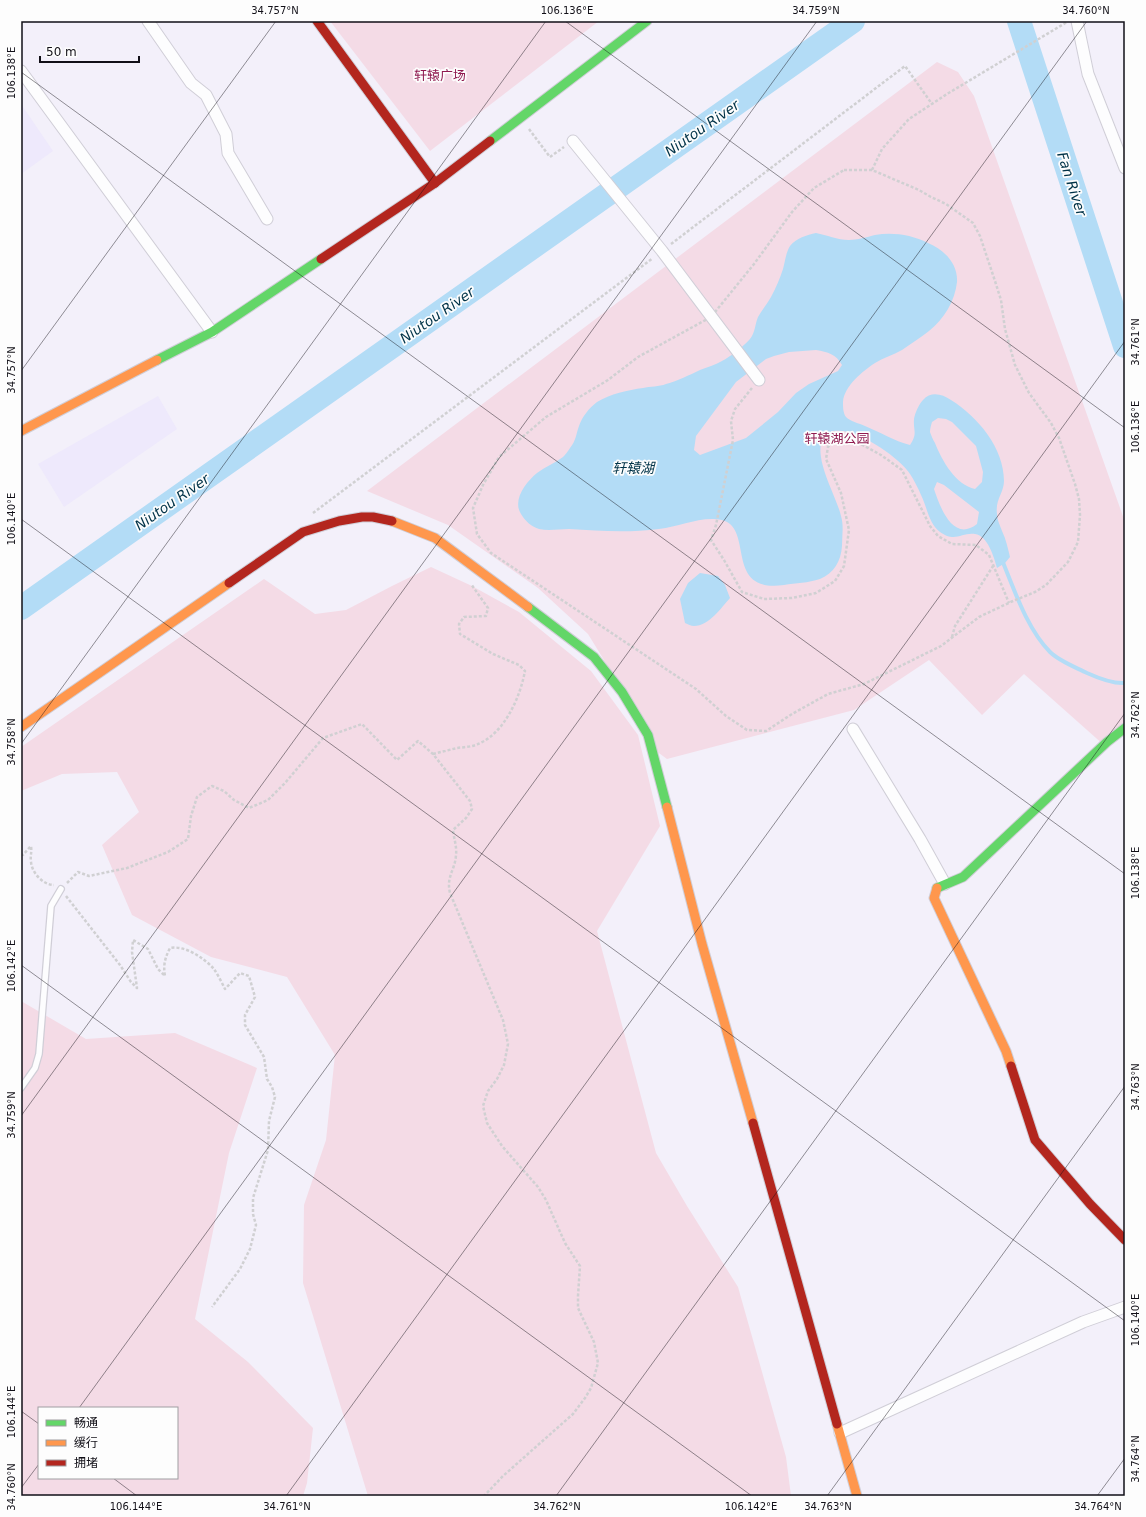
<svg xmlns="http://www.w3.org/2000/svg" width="1146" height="1517" viewBox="0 0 1146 1517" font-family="'DejaVu Sans','Noto Sans SC',sans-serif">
<rect width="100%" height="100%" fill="#f3f0fa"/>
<g fill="#eee9fc">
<polygon points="21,104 53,151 21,174"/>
<polygon points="158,396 177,429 64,507 38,464"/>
</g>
<g fill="#f4dbe6" fill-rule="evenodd">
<polygon points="330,21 599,21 430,151"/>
<polygon points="937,62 958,72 974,96 1125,522 1125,730 1105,746 1024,674 982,715 929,660 854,710 667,759 648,745 639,717 588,634 538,588 448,525 367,491"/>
<polygon points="431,567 472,586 519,612 591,671 638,735 660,826 597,931 656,1153 687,1206 738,1287 786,1457 791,1496 368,1496 303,1283 304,1205 326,1140 335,1055 287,977 211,957 132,915 102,845 139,812 117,772 62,774 21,791 21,747 264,579 315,614 346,610 392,586"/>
<path d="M21,1001l65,38 89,-6 82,35 -28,85 -34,166 53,43 65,66 -6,55 -4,13h-282zM39,1408h138v70h-138z"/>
</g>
<g fill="#b3dcf6" fill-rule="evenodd">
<path d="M816,233c11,2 21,7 33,7 8,0 18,-3 26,-5 18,-3 37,0 53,8 16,7 30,20 29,39 -2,19 -13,37 -28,49 -8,6 -18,13 -27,19 -9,5 -19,8 -27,13 -12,8 -31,23 -32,39 0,5 0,11 3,15 5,5 13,6 19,9 15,6 29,15 45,19 8,-12 3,-14 4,-26 1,-6 5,-15 9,-19 8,-9 19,-6 28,0 27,17 53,48 53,81 0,12 -9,18 -7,33 0,6 3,11 5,17 4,8 6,18 8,26l-5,6 -8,5c-3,-11 -9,-32 -22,-34 -13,-2 -20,9 -35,-2 -11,-8 -13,-25 -19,-37 -3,-7 -7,-15 -11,-21 -10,-17 -70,-59 -86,-37 -13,18 13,60 17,79 3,10 1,20 1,30 -1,15 -8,27 -22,33 -12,4 -24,4 -36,6 -66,9 -23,-68 -72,-66 -18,0 -35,8 -53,10 -30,4 -60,2 -90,0 -10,0 -20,2 -30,0 -7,-2 -14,-8 -18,-15 -9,-14 5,-32 16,-41 8,-6 18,-10 26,-16 2,-2 5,-6 7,-9 6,-7 6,-14 9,-22 3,-9 10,-18 18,-24 13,-8 31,-12 46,-14 7,-2 16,-1 23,-4 12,-3 23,-9 34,-14 7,-3 15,-5 22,-9 8,-4 22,-15 28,-22 5,-6 5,-15 8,-22 4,-7 9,-13 13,-20 5,-9 9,-19 12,-28 2,-7 3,-17 7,-23 6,-8 17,-11 26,-13zM816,350c12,2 20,4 26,15l-4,6 -29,13 -13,9 -18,19 -32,26 -46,17 -6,-5 2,-14 40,-54 30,-23 8,-3 15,-4zM938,418l8,1 6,3 24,24 7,26 -1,10 -7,7c-19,-4 -33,-28 -40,-46 -2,-3 -4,-8 -5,-11 0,-3 1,-7 2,-10zM937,482l7,3 35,27 -2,12c-24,19 -37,-17 -43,-35z"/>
<path d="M700,573l18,3 7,9 5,13c-9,10 -21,28 -36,28 -3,0 -6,-2 -9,-3l-5,-24 8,-16z"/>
</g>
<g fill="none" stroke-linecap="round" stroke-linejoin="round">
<path stroke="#b3dcf6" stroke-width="4" d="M1002,560c12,29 25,69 48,92 9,9 25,15 37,21 11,5 26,11 38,10"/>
<g stroke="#b3dcf6" stroke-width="24">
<polyline points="1019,21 1125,346"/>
<polyline points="21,608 853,21"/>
</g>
<defs>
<polyline id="lane" points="21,1088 35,1068 39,1054 51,906 61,889"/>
<g id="street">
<polyline points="148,21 191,83 206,95 226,134 228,153 267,219"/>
<polyline points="1077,21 1088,74 1125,168"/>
<polyline points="21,71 212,332"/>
<polyline points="573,141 662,251 759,380"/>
<polyline points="853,729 920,839 945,884"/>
<polyline points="840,1433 1083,1322 1125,1307"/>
</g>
<g id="fast">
<polyline points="490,141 647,21"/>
<polyline points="157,360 212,332 321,259"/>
<polyline points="528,607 594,657 622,692 648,735 667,807"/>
<polyline points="937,888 963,877 1107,742 1125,728"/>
</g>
<g id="slow">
<polyline points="21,431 157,360"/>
<polyline points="392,521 435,538 528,607"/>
<polyline points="21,727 229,583"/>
<polyline points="667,807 702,944 753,1123"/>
<polyline points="937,888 934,898 1006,1051 1011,1066"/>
<polyline points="837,1424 857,1496"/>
</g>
<g id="jam">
<polyline points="317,21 435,183"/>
<polyline points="321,259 435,183 490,141"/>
<polyline points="229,583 303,532 339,521 362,517 373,517 392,521"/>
<polyline points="1011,1066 1035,1140 1090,1204 1125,1240"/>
<polyline points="753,1123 837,1424"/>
</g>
</defs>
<use href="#lane" stroke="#d0ced7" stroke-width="8"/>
<use href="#street" stroke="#d0ced7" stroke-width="13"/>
<use href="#fast" stroke="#d0ced7" stroke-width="11"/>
<use href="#slow" stroke="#d0ced7" stroke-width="11"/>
<use href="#jam" stroke="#d0ced7" stroke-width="11"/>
<g stroke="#d0d0d2" stroke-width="2.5" stroke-dasharray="3 2" stroke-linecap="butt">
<polyline points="529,129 550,157 564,147"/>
<polygon points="844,170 872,170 919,190 931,197 946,204 973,223 980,236 995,281 1001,300 1005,329 1015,365 1029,393 1051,423 1059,438 1075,484 1079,499 1080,515 1078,542 1068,562 1046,585 1035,592 1013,601 979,617 941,646 864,684 828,694 792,714 766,731 747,730 726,716 696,689 491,553 477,534 473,508 483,485 499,457 546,417 608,380 638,357 711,317 754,264 792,212 814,188"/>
<polyline points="872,170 882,149 909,119 947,94 1067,22"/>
<polyline points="671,244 905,66 932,104"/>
<polyline points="752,388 735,409 731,421 733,440 716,525 711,540 724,560 742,592 764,599 792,598 816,593 835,581 844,566 849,530 841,493 826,459 828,447 833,440 842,437 859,443 881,455 902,470 930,526 938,536 952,544 976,545 989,555 1009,603"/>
<polyline points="313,513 653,258"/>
<polyline points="952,637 955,626 993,566"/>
<path d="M433,754c8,-2 16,-4 24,-6 7,-1 15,-1 21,-4 27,-11 42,-47 47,-73l-6,-6 -26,-11 -33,-20 -1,-10 5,-7 22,-1 2,-8 -17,-24"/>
<path d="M21,854l2,1 8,-9c1,6 -1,10 0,16 1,11 12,23 23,23"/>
<path d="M67,883l11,-11 11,4 38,-8 41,-16 20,-13 3,-23 6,-19 15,-11 12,5 10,9 15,8 19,-8 17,-17 38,-45 39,-14 35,36 21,-19 15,13 37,47 2,8 -6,9 -13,12c1,9 4,17 3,25 -1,16 -10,21 -6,38l53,127 5,24 -4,21 -7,14 -9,12 -5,15 4,17 15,23 36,41 8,13 19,43 15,23 -2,30v12l16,34 4,21 -7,25 -6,10 -12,16 -70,62 -19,20"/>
<path d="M66,896l54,69 11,17 6,6 -5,-36 1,-12 15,9 10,20 7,7c-2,-11 0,-18 5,-28 15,-3 34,10 44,21 4,6 8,14 11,20l15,-16 9,3 6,21 -10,18v10l19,32 3,22 5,8 3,10 -6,24 -1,29 -15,48v16l3,11 -6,24 -10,20 -28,38"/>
</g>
<use href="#lane" stroke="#fdfdfe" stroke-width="5.5"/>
<use href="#street" stroke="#fdfdfe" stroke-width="11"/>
<use href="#fast" stroke="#63d668" stroke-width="9"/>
<use href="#slow" stroke="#ff974d" stroke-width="9"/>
<use href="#jam" stroke="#b3261e" stroke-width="9"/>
</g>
<path fill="none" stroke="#110f17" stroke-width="1" stroke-opacity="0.45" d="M565,21l560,407M21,72l1104,802M21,371l255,-350M21,519l1104,802M21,744l525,-723M21,965l731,531M21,1116l796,-1095M79,1408l1008,-1387M21,1411l18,13M113,1478l24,18M21,1488l18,-24M286,1496l839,-1155M556,1496l569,-783M827,1496l298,-410M1097,1496l28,-38"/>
<g text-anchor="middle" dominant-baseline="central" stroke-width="3.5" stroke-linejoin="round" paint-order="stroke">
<g font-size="13" fill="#8f1a50" stroke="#fdfdfd">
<text x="440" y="75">轩辕广场</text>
<text x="837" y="438">轩辕湖公园</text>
</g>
<g font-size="14" font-style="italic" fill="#003348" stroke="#fdfdfd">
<text transform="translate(702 128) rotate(-35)">Niutou River</text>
<text transform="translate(1072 184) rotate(72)">Fan River</text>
<text transform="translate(437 315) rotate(-35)">Niutou River</text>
<text x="633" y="468">轩辕湖</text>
<text transform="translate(172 502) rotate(-35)">Niutou River</text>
</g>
</g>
<rect width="1146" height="1517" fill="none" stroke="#fdfdfd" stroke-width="44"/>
<rect x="38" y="1407" width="140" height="72" fill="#fdfdfd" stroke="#9f9ea1"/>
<rect x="46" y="1420" width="20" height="6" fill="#63d668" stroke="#9f9ea1"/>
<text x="74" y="1427" font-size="12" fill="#110f17">畅通</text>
<rect x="46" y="1440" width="20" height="6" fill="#ff974d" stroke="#9f9ea1"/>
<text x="74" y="1447" font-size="12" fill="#110f17">缓行</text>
<rect x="46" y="1460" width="20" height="6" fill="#b3261e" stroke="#9f9ea1"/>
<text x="74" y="1467" font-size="12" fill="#110f17">拥堵</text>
<path d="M40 56v6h99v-6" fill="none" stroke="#110f17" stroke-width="2"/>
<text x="46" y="56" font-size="12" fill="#110f17" stroke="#fdfdfd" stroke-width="3" paint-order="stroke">50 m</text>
<rect x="22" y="22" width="1102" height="1473" fill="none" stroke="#110f17" stroke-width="1.5"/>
<g font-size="10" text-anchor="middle" fill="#110f17">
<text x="275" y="14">34.757°N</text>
<text x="567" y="14">106.136°E</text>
<text x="816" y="14">34.759°N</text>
<text x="1086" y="14">34.760°N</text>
<text transform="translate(11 73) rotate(-90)" y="4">106.138°E</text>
<text transform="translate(1135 342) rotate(-90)" y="4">34.761°N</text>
<text transform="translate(11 370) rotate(-90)" y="4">34.757°N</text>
<text transform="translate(1135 427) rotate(-90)" y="4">106.136°E</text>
<text transform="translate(11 519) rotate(-90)" y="4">106.140°E</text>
<text transform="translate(1135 715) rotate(-90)" y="4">34.762°N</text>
<text transform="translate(11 742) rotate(-90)" y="4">34.758°N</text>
<text transform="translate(1135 873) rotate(-90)" y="4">106.138°E</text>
<text transform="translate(11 966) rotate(-90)" y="4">106.142°E</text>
<text transform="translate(1135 1087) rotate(-90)" y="4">34.763°N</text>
<text transform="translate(11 1115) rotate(-90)" y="4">34.759°N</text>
<text transform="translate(1135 1320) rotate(-90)" y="4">106.140°E</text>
<text transform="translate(11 1412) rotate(-90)" y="4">106.144°E</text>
<text transform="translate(1135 1459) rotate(-90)" y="4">34.764°N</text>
<text transform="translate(11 1487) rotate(-90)" y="4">34.760°N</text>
<text x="136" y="1510">106.144°E</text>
<text x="287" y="1510">34.761°N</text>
<text x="557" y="1510">34.762°N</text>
<text x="751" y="1510">106.142°E</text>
<text x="828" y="1510">34.763°N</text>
<text x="1098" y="1510">34.764°N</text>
</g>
</svg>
